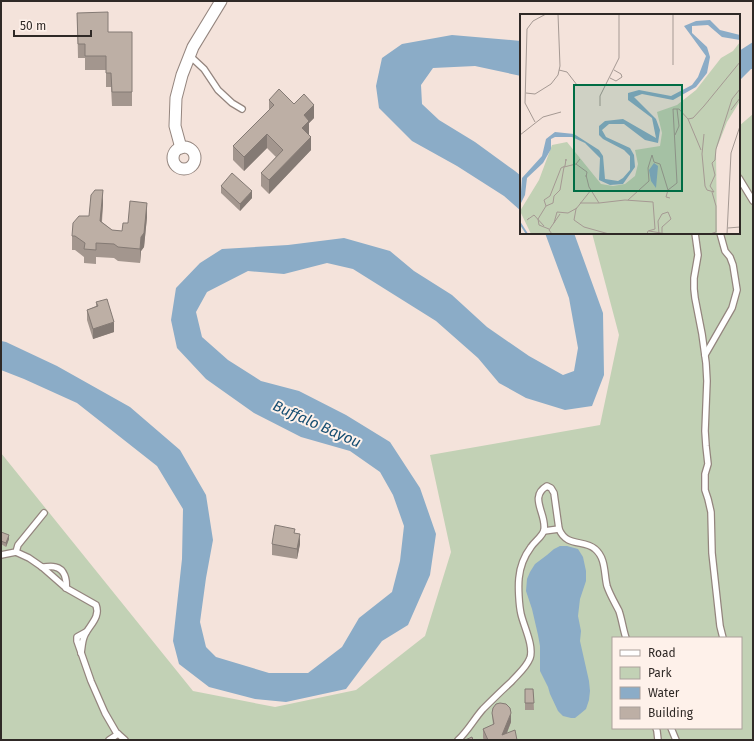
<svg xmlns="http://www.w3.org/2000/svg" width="754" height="741" viewBox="0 0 754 741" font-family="'Fira Sans',sans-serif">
<rect width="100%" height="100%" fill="#f4e3db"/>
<path fill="#c2d1b5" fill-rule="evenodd" d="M753,114v626h-752v-287l192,238 82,16 81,-17 69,-54 26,-84 -21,-97 170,-30 19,-90 -27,-102h147v-107zM613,638h128v90h-128z"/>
<g fill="#8bacc7">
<polygon points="452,35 521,41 521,76 475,66 433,68 421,85 422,104 439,120 475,142 515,171 521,176 521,211 504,196 457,166 412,141 379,108 376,86 382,58 402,44"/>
<polygon points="753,42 753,69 751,69 739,81 739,51"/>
<polygon points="545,233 574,233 603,313 604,375 592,406 565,410 526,398 499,383 478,358 436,321 353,269 327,263 284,274 248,271 207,292 196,312 202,337 228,360 261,381 299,391 346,415 390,442 420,488 436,534 430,575 408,625 382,641 346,689 286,702 255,699 209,687 179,664 173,641 182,559 183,509 157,466 77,403 24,379 1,370 1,341 6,342 57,366 130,407 180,450 206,495 213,540 206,578 200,622 206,647 216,657 269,673 308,673 342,647 359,618 392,592 400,561 404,526 393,495 380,472 350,451 301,437 254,413 206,379 177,348 171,320 176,288 200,263 222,249 288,245 344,238 390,251 414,271 452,295 487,327 529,356 563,375 574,371 578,348 569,298"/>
<polygon points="560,546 567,546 578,549 583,557 586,571 586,581 580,599 578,616 581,631 580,641 589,681 590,691 589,700 586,709 580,714 575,718 571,718 563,716 558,711 550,694 548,687 540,671 540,646 538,635 532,609 526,591 527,579 530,572 535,564 547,555 554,549"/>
</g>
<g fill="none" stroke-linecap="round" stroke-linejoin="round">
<defs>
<g id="lane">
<polyline points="190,56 204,69 218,90 232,103 242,109"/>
<polyline points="739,178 753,201"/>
<polyline points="695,233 698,255 694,278 694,289 695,298 702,334 706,363 707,381 705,431 706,446 708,464 705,474 705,490 708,499 711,512 712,553 720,626 723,638"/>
<polyline points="705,355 732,308 737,290 733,265 730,257 725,251 720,233"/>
<polyline points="544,531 559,529"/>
<path d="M16,552l13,6 13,9 24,21 30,17c5,13 -8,21 -12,32 -2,5 -2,11 -3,16"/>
<polyline points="1,555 16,552 18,545 44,513"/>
<path d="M42,567c4,0 10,-1 13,0 10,2 12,13 11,21"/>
<polyline points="86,632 77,637 77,641 91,681 105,713 116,732 125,740"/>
<polyline points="656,728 657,731 658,740"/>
<polyline points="671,728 676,740"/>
<polyline points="109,740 118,734"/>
<path d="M458,740c10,-9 16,-21 25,-31 9,-9 18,-18 28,-27 7,-8 15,-14 19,-24 4,-12 -6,-31 -9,-44 -2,-9 -3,-27 -2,-36 1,-11 6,-23 12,-31 4,-6 12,-11 13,-17 3,-16 -16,-33 3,-44l4,2 3,5 5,36c8,19 25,10 36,20 11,9 9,25 12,37 3,9 8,17 12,25 3,9 4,18 7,27"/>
</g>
<g id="street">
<circle cx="184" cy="158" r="11"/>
<polyline points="181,148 175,126 176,98 182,75 193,47 221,1"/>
</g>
</defs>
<use href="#lane" stroke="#94857e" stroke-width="8"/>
<use href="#street" stroke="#94857e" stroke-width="13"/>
<use href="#lane" stroke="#fff" stroke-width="5.5"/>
<use href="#street" stroke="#fff" stroke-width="11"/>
</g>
<g fill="#a3968e">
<polygon points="77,13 108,32 132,32 132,106 112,106 111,87 106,87 106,70 85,70 85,58 78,58"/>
<polygon points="269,100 294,104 314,118 309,123 309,135 311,150 269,194 261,186 261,173 276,157 267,148 244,171 233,160 233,146 269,110"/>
<polygon points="221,186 252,198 240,211 221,193"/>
<polygon points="103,204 102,222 112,230 122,231 128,223 147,217 144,247 141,251 140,263 118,261 114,258 96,257 96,264 84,263 84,257 75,250 72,250 72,236 89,216"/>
<polygon points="96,302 114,332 93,339 87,320 87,310 96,306"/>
<polygon points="1,532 9,539 6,547 1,544"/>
<polygon points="295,533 300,544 297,559 272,555 272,544"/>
<polygon points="525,689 533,689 534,710 525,710"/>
<polygon points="492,713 511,722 507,733 517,740 484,740 483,738 483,729 493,725"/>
</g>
<g fill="#847a74">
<polygon points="314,105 314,118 309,123 309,134 302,142 302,128 304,115"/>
<polygon points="267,134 267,148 244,171 244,157"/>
<polygon points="311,137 311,150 269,194 269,180"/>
<polygon points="103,190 103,204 100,235 100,221"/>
<polygon points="252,191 252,198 240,211 240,204"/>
<polygon points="147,203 147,217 144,247 141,251 140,263 140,249 141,237"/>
<polygon points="114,322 114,332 93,339 93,329"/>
<polygon points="300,534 300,544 297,559 297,549"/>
<polygon points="9,535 9,539 6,547 6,543"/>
<polygon points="511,713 511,722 504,740 502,735"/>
</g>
<g fill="#bdafa5" stroke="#847a74">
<polygon points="108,12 108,32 132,32 132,92 112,92 111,73 106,73 106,56 85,56 85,44 78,44 77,13"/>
<polygon points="279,89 294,104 304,94 314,105 304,115 309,121 302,128 311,137 269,180 261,173 283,150 267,134 244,157 233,146 274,105 269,100"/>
<polygon points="232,173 252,191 240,204 221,186"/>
<polygon points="95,190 103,190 100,221 112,230 122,231 123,223 128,223 130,201 147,203 144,233 141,237 140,249 118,247 114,244 96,243 96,250 84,249 85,243 75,236 72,236 73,223 79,216 89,216 91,195"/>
<polygon points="107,299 114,322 93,329 87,310 98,306 96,302"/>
<polygon points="275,525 295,529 294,533 300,534 297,549 272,544"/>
<polygon points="1,532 9,535 6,543 1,541"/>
<polygon points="525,689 533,689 534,703 525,703"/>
<polygon points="500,703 506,704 510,708 511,713 502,735 515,730 517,740 488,740 483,729 494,724 492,713 493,708 496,704"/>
<polygon points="472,737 473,740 465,740"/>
</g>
<g text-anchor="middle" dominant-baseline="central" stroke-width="4" stroke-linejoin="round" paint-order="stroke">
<g font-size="15" font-style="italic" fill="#164e72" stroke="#fef1ea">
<text transform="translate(317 424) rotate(24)">Buffalo Bayou</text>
</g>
</g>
<g transform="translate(520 14)">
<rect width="220" height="220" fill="#f4e3db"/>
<path d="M220,28v59l-13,21 -11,28 1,84h-186l-11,-23 19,-31 13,-35 15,-3 34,42 12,2 12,-2 10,-8 3,-12 -3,-14 25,-4 2,-13 -5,-21 20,-7 19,-15 25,-32 12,-7z" fill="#c2d1b5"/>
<path d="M190,6l10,10 20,5v5l-18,-3 -14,-12 -16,1v7l15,14 3,10 -3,16 -11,14 -23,13 -31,-6 -8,3 22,22 4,11 -2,13 -13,-3 -21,-16h-15l-7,6 4,7 24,11 4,7 1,12 -12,17 -13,1 -11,-5 1,-22 -15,-15 -13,-6h-17l-4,2v10l-8,14 -16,15 -2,17 -5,10 2,-27 20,-22 4,-17 9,-7 19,2 25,16 4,6 2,23 13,2 5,-3 7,-8v-14l-6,-6 -21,-11 -4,-4v-9l6,-5 18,-2 33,19 -4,-20 -24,-18v-7l11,-3 32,6 21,-11 6,-8 8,-21 -22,-30 12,-5zM134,149l4,3 -2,22 -5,-7 -2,-11z" fill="#8bacc7"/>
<path fill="none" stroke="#8bacc7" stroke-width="2" d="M0,209l7,11"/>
<path fill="none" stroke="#a59993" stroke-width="1" d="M153,0v51M39,56l8,2 10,13M90,64l6,3 6,-4 -1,-3 -7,-4M6,79l9,1 16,-10 7,-9 2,-9 -2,-52M80,92v-10l19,-38v-44M211,96l9,-12M168,105l5,-1 11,-12 36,-44M15,108l-10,-19 2,-74 6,-8 13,-7M184,120l-2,20 3,32 2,4 7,2 -4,-6 5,-11 -3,-12 3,-3 1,-11 16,-50 8,-10M0,121l23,-18 18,-5M155,121l4,-9 -2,-17M56,150l11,8 -1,5M66,161l3,12 10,16 26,-3 28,2 2,27 -7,2 -1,3M71,176l-15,19 -2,11 10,7 25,7M148,176l9,-7 -4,-74h6l9,10 13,31M108,186l21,-19 -1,-13 4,-13 2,7 6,2 8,26 -2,7 4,1M60,189h19M26,192l7,-3 1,-7 6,-6 4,-23 12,-3 4,-5M9,204l-2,2 7,-5 10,11M34,209l3,-11 11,1 9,-5M208,214l12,-1M29,215l-10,-4 -1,-6 8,-13 -2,-6 6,-4 11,-28 4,-2 1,-7v2M129,217l18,3M32,220l-3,-4 11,-16M139,220l-1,-13 4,-7 6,-2 3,7 -9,8v7M190,220l6,-2v-26l-4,-14M207,220l4,-81 9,-27"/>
<path fill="#006d44" fill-opacity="0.15" stroke="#006d44" stroke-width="2" d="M54,71h108v106h-108z"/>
<rect width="220" height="220" fill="none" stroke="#2f2926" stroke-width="2"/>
</g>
<rect width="754" height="741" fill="none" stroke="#2f2926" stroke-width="4"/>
<rect x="612" y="637" width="130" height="92" fill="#fef1ea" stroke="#aba19c"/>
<rect x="620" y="650" width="20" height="6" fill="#ffffff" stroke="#aba19c"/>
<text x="648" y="657" font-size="12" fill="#2f2926">Road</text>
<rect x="620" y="667" width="20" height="12" fill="#c2d1b5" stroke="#aba19c"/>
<text x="648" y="677" font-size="12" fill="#2f2926">Park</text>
<rect x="620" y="687" width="20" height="12" fill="#8bacc7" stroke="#aba19c"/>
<text x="648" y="697" font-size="12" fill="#2f2926">Water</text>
<rect x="620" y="707" width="20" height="12" fill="#bdafa5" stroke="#aba19c"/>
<text x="648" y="717" font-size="12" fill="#2f2926">Building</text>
<path d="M14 30v6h77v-6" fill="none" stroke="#2f2926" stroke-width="2"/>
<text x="20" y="30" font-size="12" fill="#2f2926" stroke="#fef1ea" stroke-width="3" paint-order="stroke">50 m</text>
</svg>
